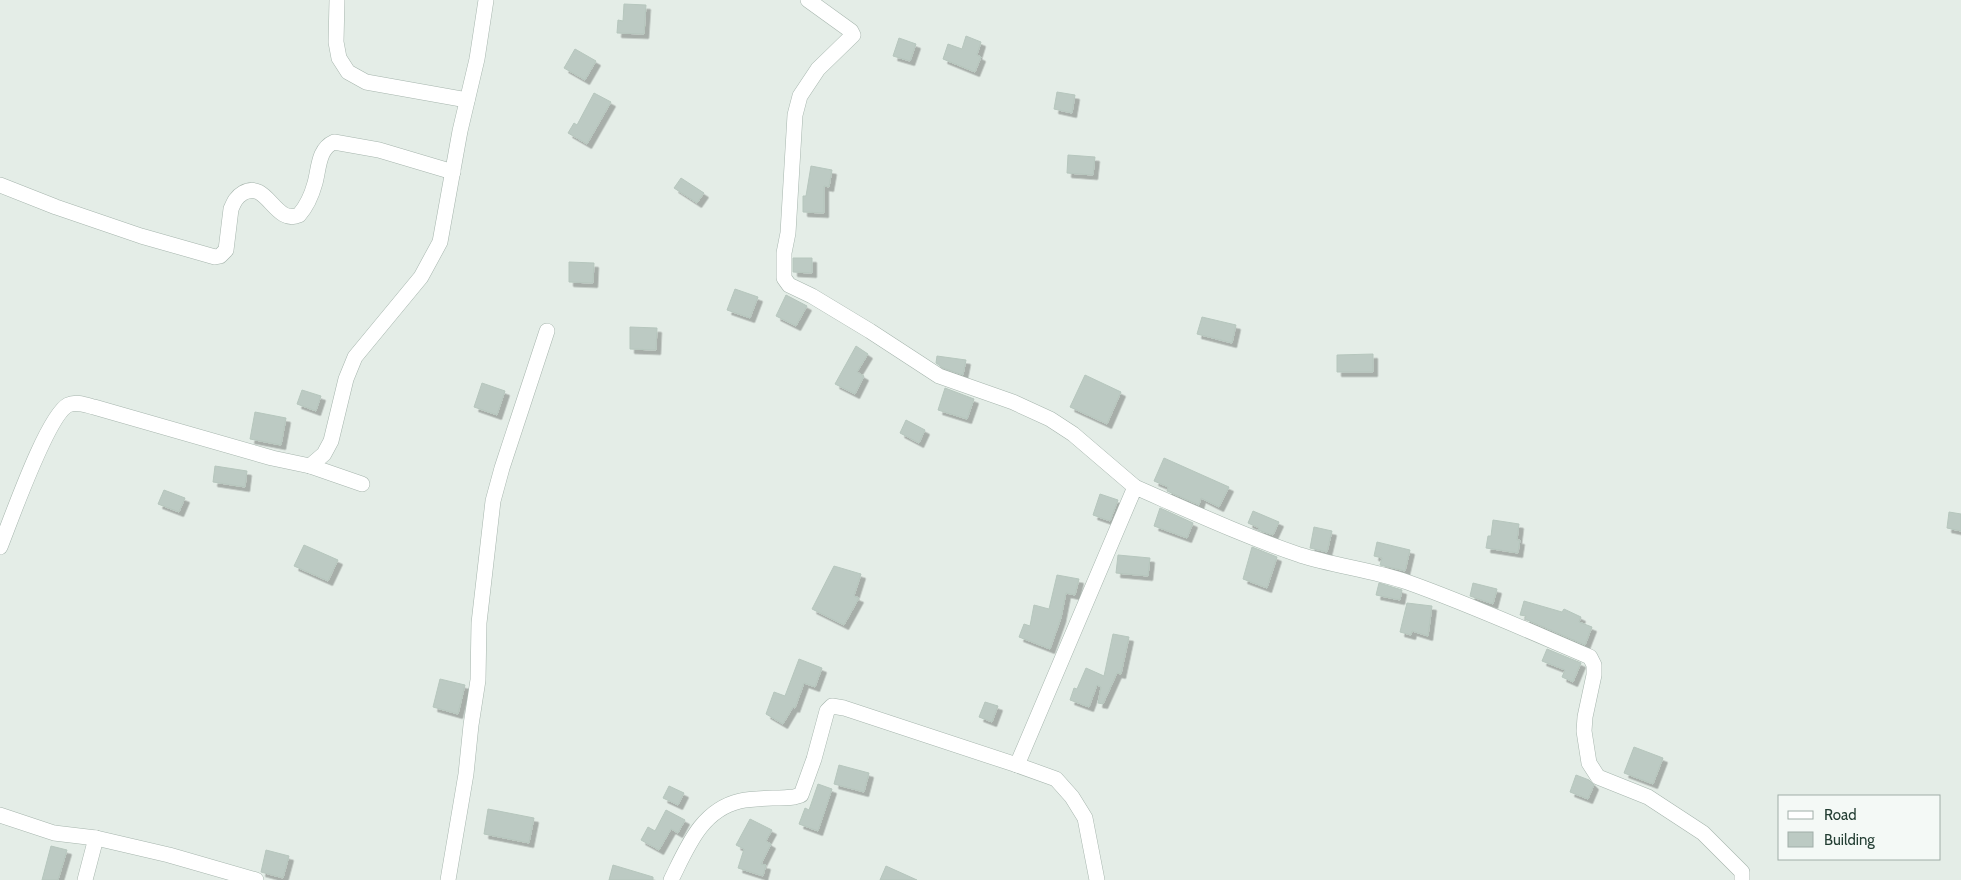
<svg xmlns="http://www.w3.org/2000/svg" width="1961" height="880" viewBox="0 0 1961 880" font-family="Cabin,sans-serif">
<defs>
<filter id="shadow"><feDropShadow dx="4.5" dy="4.5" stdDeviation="0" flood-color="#0004"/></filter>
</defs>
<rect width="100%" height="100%" fill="#e4ede7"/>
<g fill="#bccac3" stroke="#b6c6bd" filter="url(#shadow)">
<polygon points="624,4 646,5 644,34 617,33 618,20 623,21"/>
<polygon points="966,36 981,42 977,55 981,57 975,72 943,59 948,44 962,49"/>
<polygon points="899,38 916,44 910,61 893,56"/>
<polygon points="575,49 596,61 585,80 564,68"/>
<polygon points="1057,92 1075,95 1072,113 1054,109"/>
<polygon points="594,93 611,102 587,144 568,133 574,123 577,125"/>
<polygon points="1068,155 1095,157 1093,175 1067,173"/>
<polygon points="811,166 832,170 829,187 824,186 824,213 803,212 803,196 806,196"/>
<polygon points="681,178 704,193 697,203 674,188"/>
<polygon points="793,258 812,258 812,273 793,272"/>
<polygon points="569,262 594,263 593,283 569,282"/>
<polygon points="735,289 758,297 750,318 727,310"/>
<polygon points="786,295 807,306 796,326 776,316"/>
<polygon points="1202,317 1236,325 1232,343 1197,334"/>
<polygon points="630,327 657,328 656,350 630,349"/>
<polygon points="856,346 868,354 857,372 864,376 855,394 835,384"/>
<polygon points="1373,354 1373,372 1337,372 1337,355"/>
<polygon points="937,356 966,360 963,375 943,368 936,363"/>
<polygon points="1085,375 1121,392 1107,424 1070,407"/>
<polygon points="482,383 505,391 497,415 474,407"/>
<polygon points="945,388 974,399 967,419 938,410"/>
<polygon points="302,390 321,396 316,411 297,404"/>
<polygon points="255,412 286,418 281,445 250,439"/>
<polygon points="906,420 925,430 919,443 900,433"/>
<polygon points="1164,458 1229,487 1219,507 1201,498 1199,505 1167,491 1168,487 1154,481"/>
<polygon points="215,466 247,471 245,487 213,482"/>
<polygon points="164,490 185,498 179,512 158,504"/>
<polygon points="1100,494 1118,500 1110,521 1093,515"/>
<polygon points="1160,508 1193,523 1187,538 1154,526"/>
<polygon points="1253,511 1279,522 1273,535 1258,530 1259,528 1248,523"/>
<polygon points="1949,512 1961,514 1961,531 1947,528"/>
<polygon points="1493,520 1519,524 1517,540 1520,540 1518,553 1486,548 1488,536 1491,536"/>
<polygon points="1314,527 1332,531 1327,552 1310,548"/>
<polygon points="1377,542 1410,550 1405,571 1380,565 1382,558 1374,556"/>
<polygon points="304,545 338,560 328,581 294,566"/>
<polygon points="1252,547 1277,557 1267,588 1243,579"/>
<polygon points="1118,555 1150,558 1148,576 1116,573"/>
<polygon points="834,566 861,574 854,596 859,598 844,625 812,609"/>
<polygon points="1057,575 1079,579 1075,595 1066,593 1061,618 1050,649 1019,637 1024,624 1030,626 1034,605 1049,609"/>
<polygon points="1379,583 1402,590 1400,600 1376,595"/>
<polygon points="1473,583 1497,589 1493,604 1470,596"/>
<polygon points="1524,601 1562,612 1564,609 1581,617 1579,622 1592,627 1585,645 1525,619 1526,616 1520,615"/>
<polygon points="1407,603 1432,606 1428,636 1412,631 1411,635 1400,632"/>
<polygon points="1113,634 1129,637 1121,674 1117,673 1103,704 1098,703 1101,687 1097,685 1089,707 1070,700 1074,688 1077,689 1086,668 1104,676"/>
<polygon points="1547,649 1581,663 1573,682 1562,677 1565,670 1542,661"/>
<polygon points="799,659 822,668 815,687 804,683 795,708 793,707 783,724 766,714 774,692 785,696"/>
<polygon points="440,679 465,685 458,714 433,707"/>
<polygon points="985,702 998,706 992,722 979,717"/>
<polygon points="1634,747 1663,758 1653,784 1624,773"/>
<polygon points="839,765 869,773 864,792 834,784"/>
<polygon points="1576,775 1589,780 1594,785 1588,799 1570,792"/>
<polygon points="818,784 832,789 818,831 799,824 805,808 809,810"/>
<polygon points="669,786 684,793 678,805 663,798"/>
<polygon points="488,809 534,818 529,843 484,834"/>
<polygon points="666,810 685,820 678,833 671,829 659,850 641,840 648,827 655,831"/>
<polygon points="750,819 772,830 766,841 771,844 761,864 766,865 763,876 738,868 744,849 736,845"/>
<polygon points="51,846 67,850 58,880 42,880"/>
<polygon points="266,850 289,856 283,878 261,872"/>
<polygon points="613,865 653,877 653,880 609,880"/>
<polygon points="886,866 917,880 880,880"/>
</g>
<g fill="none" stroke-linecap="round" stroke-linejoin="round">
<defs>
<g id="minor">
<polyline points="337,0 336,42 339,58 348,72 366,82 467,100"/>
<polyline points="808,0 851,31 853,35 818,69 800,96 795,115 788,233 784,253 784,278 789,285 812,296 870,331 939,376 1013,402 1050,419 1073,434 1135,487"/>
<path d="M0,185l56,22 85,29 74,21 5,-1 6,-6 5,-41c3,-7 5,-12 12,-16 24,-14 32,33 56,22 7,-8 13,-21 16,-32 4,-14 3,-34 19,-41l45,8 74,22"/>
<polyline points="310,466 362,484"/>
<path d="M0,547c11,-27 47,-131 68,-142 8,-4 18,0 26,2l178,51 38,8 14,-12 7,-13 15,-62 9,-22 66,-80 19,-35 20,-111 17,-72 9,-59"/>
<polyline points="0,815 54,833 96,838 169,855 256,880"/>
<polyline points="85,880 96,838"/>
<polyline points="448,880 466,774 471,725 478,680 479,623 493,501 502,468 547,331"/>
<path d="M671,880c16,-32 30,-70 69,-79 17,-4 37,-2 54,-4l7,-2 13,-36 13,-48 5,-5 12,2 173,57"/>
<path d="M1097,880l-12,-62 -13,-21 -16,-18 -39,-14 118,-278c55,24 109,49 165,68 35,11 72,15 107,27 62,22 122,49 183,75l4,8v10l-9,42 -1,14 5,32 9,14 50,20 55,36 39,39v8"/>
</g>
</defs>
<use href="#minor" stroke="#a6b5ad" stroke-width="16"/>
<use href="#minor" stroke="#fff" stroke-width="15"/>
</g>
<rect x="1778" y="795" width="162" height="65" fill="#f4f9f6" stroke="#a0aea8"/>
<rect x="1788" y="811" width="25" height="8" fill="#ffffff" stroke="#a0aea8"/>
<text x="1824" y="820" font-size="15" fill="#233e33">Road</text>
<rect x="1788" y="832" width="25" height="15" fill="#bccac3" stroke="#a0aea8"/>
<text x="1824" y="845" font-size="15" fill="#233e33">Building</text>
</svg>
